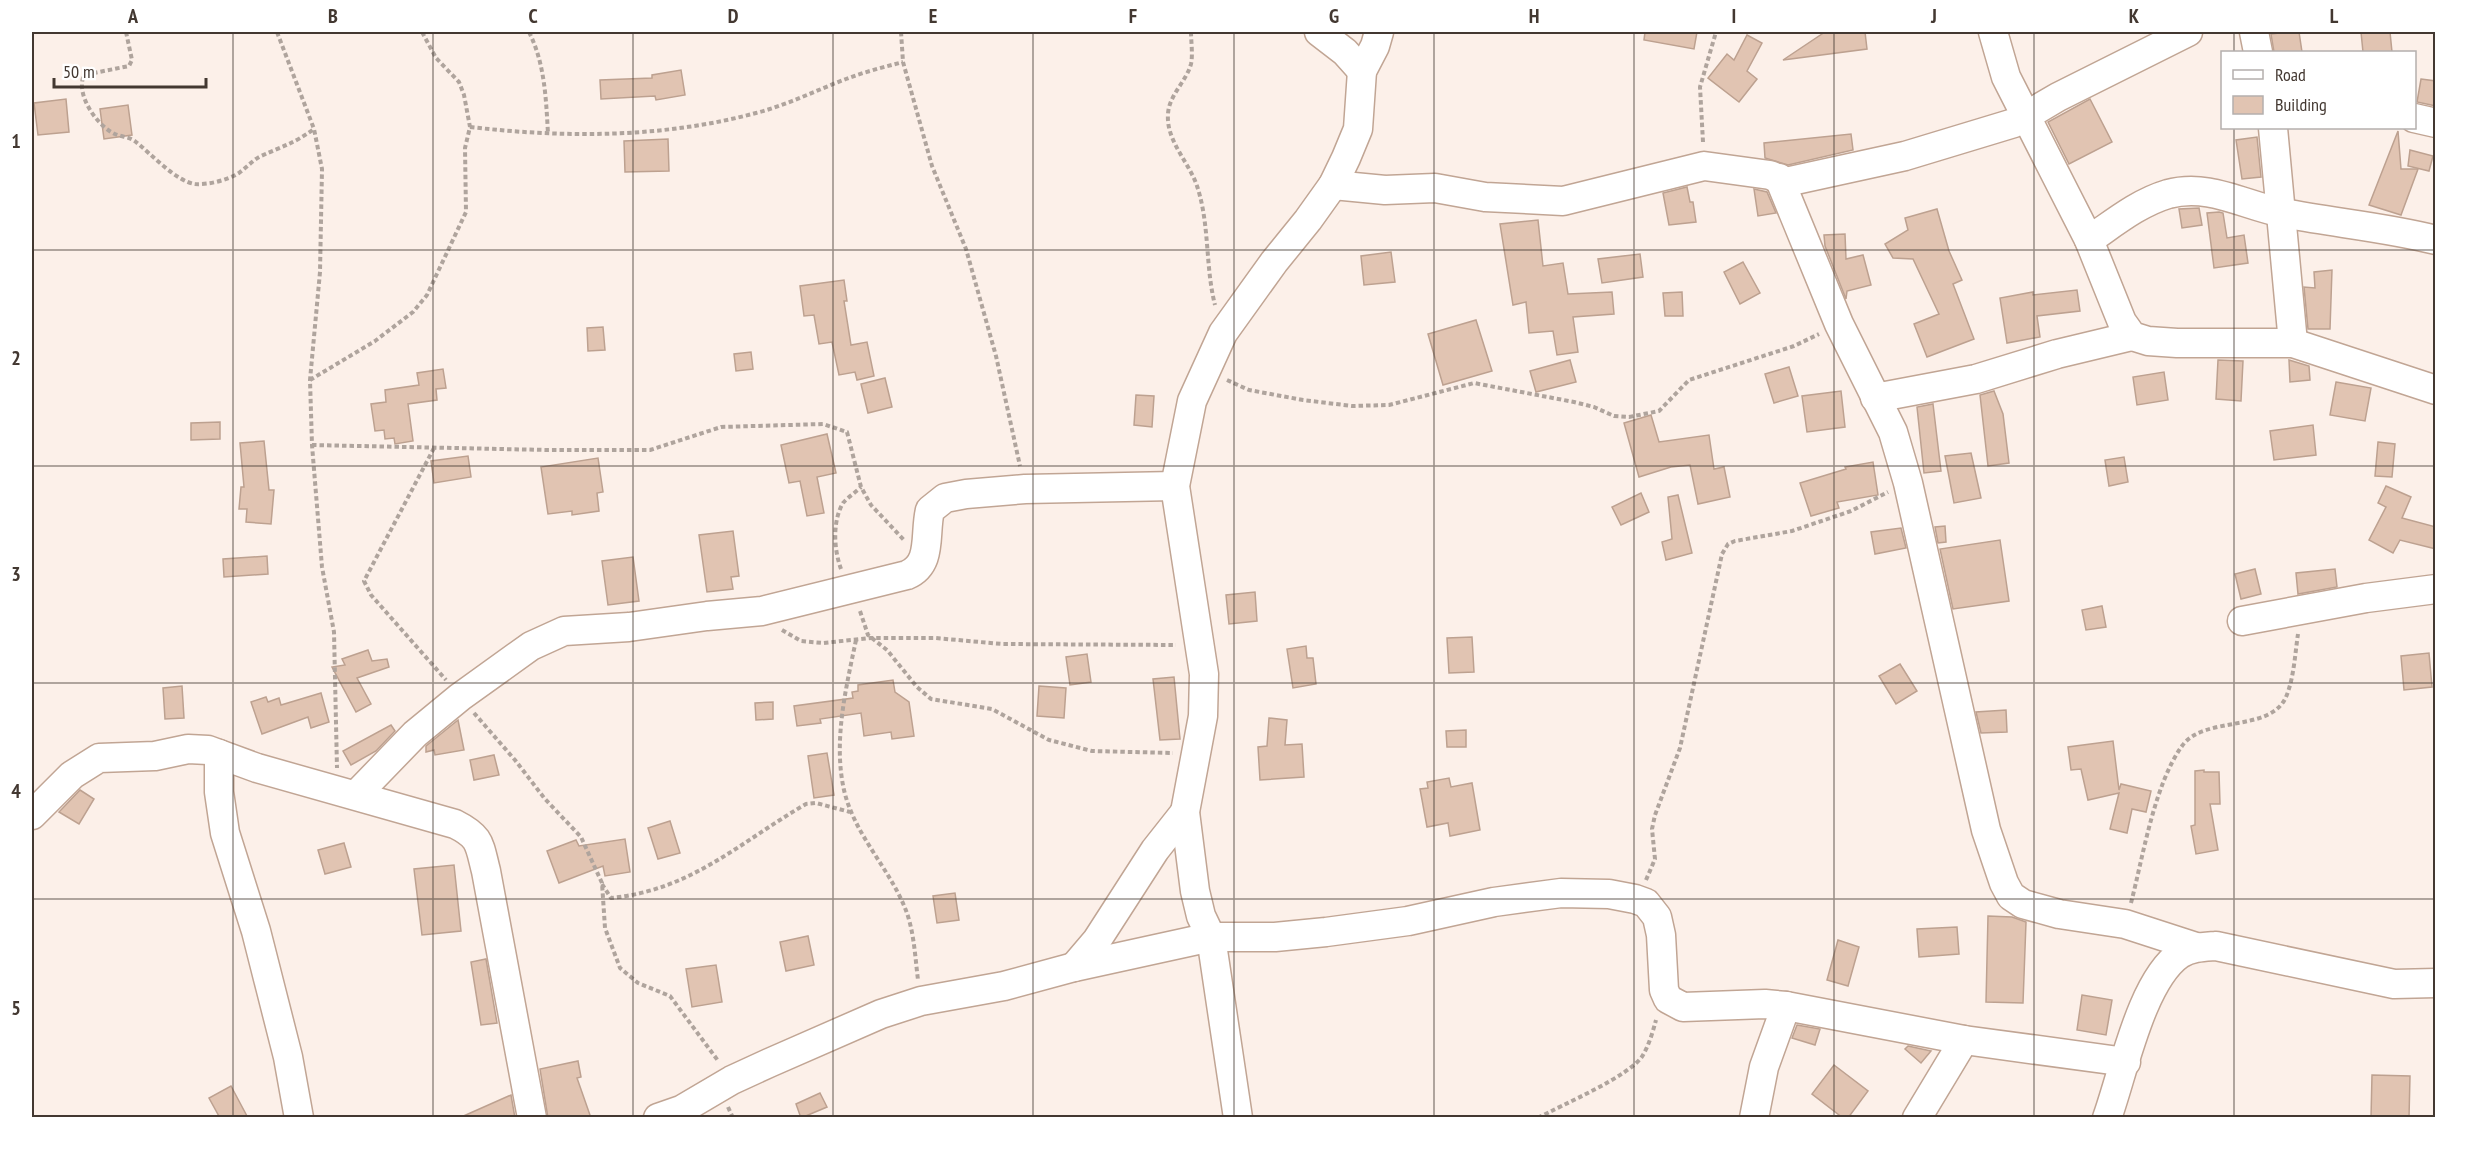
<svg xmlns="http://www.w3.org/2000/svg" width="2467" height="1149" viewBox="0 0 2467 1149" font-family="'PT Sans Narrow',sans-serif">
<rect width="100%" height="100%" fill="#fcf0e9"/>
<g fill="#e1c4b2" stroke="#bda190" stroke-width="1.5">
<polygon points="1645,32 1697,32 1694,49 1644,40"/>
<polygon points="1825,32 1865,32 1867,49 1783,60"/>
<polygon points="2288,32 2299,32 2302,52 2274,52 2271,34"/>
<polygon points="2361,32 2390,32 2392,52 2363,52"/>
<polygon points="1747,35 1762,43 1747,71 1757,79 1739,102 1708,78 1727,54 1734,60"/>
<polygon points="681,70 685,95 656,100 655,96 601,99 600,80 652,78 652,75"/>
<polygon points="2421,79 2436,81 2436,106 2417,102"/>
<polygon points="66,99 69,132 38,135 34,103"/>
<polygon points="2090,99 2112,142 2069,164 2048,122"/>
<polygon points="128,105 132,135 104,139 100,109"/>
<polygon points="2398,131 2401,169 2418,169 2401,215 2369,205"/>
<polygon points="1851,134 1853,150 1788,165 1765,158 1764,143"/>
<polygon points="2257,137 2261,177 2242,179 2236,140"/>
<polygon points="668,139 669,171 625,172 624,141"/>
<polygon points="2410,150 2433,156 2429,171 2408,166"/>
<polygon points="1687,187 1690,202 1693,202 1696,222 1669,225 1663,193"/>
<polygon points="1754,189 1767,192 1776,213 1758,216"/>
<polygon points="2199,208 2202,225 2182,228 2179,209"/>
<polygon points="1937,209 1949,251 1962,280 1953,284 1974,339 1927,357 1914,324 1939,314 1913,259 1893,258 1885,244 1908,230 1905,218"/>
<polygon points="2219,212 2223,213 2227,238 2244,235 2248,263 2214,268 2207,213"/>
<polygon points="1538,220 1543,266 1563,263 1568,294 1612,292 1614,314 1573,317 1578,352 1557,355 1553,331 1529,333 1526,302 1513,305 1500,224"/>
<polygon points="1845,234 1846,259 1863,255 1871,285 1847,291 1846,299 1825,246 1824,235"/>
<polygon points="1391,252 1395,282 1364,285 1361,256"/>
<polygon points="1640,254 1643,277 1602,283 1598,259"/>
<polygon points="1743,262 1760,293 1740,304 1724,272"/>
<polygon points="2332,270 2330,329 2308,329 2304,287 2315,288 2314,272"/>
<polygon points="844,280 847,301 844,301 851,345 867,342 874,376 857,380 855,372 839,375 832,342 819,344 814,315 804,316 800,286"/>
<polygon points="2077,290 2080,311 2037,316 2040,337 2007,343 2000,298 2033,292 2033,295"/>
<polygon points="1682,292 1683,316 1665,316 1663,293"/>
<polygon points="1476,320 1492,371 1443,385 1428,334"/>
<polygon points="603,327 605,350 588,351 587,328"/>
<polygon points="751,352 753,369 736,371 734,354"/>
<polygon points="1570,360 1576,382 1536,392 1530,371"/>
<polygon points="2218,360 2243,361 2241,401 2216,399"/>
<polygon points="2289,360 2309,366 2310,380 2290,382"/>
<polygon points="1789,367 1798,396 1774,403 1765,374"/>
<polygon points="443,369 446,388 436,389 437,400 408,404 413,441 395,444 394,438 385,439 384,430 375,431 371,404 386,402 385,390 419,385 417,373"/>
<polygon points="2164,372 2168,400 2137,405 2133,377"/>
<polygon points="885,378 892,407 868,413 861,384"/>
<polygon points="2336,382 2371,388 2365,421 2330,415"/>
<polygon points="1841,391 1845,427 1807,432 1802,396"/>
<polygon points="1994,391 2003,414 2009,463 1988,466 1980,395"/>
<polygon points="1136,395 1154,396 1152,427 1134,425"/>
<polygon points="1933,404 1941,471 1924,473 1917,407"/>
<polygon points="1651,415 1659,442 1709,435 1714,469 1724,467 1730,497 1698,504 1690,465 1671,467 1639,477 1624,423"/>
<polygon points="220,422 220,439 191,440 191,423"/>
<polygon points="2313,425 2316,455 2274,460 2270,431"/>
<polygon points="827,434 836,473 817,477 824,513 807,516 800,481 789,483 781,445"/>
<polygon points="264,441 269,490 274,490 271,524 246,522 247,509 239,509 241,487 244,487 240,443"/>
<polygon points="2378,442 2395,444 2392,477 2375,476"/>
<polygon points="1971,453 1981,498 1954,503 1945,456"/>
<polygon points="468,456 471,477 434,483 431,461"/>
<polygon points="2124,457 2128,482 2109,486 2105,460"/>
<polygon points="598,458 603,492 597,493 599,511 572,515 572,511 548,514 541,467"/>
<polygon points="1873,462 1878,495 1837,502 1839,508 1811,516 1800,483 1846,469 1845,467"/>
<polygon points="2386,486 2411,497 2402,518 2436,527 2436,549 2400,540 2393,553 2369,540 2386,507 2378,503"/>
<polygon points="1641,493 1649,512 1621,525 1612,507"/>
<polygon points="1678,495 1692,553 1666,560 1662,542 1672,539 1668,497"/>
<polygon points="1945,526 1946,542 1938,543 1935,527"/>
<polygon points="1901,528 1906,548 1875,554 1871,532"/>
<polygon points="733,531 739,576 731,577 733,589 707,592 699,535"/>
<polygon points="2000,540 2009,601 1953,609 1940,549"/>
<polygon points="267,556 268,574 224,577 223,559"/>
<polygon points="633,557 639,601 608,605 602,561"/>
<polygon points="2255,569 2261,594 2241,599 2235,574"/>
<polygon points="2335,569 2337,587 2298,594 2296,573"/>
<polygon points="1255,592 1257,621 1229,624 1226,595"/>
<polygon points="2102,606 2106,627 2086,630 2082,610"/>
<polygon points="1472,637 1474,672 1449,673 1447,638"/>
<polygon points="1306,646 1307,658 1313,658 1316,684 1293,688 1287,649"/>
<polygon points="368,650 372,661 387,659 389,667 357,678 371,704 356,712 332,667 345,665 342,659"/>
<polygon points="2429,653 2432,687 2404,690 2401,656"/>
<polygon points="1087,654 1091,682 1070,685 1066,657"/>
<polygon points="1900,664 1917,691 1896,704 1879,676"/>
<polygon points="1174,677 1180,739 1160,740 1153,679"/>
<polygon points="893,680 895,692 909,702 914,736 892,739 891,732 864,736 861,713 820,719 821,723 797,726 794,706 853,698 852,692 858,691 858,685"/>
<polygon points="182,686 184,718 165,719 163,688"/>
<polygon points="1039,686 1066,688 1064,718 1037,716"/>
<polygon points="321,693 329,722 311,728 308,717 262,734 251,702 266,697 268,702 279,698 281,705"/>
<polygon points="773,702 773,719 756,720 755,703"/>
<polygon points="2006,710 2007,732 1981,733 1976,712"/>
<polygon points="1269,718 1287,720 1285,745 1302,744 1304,777 1260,780 1258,747 1267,746"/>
<polygon points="458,720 464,750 435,755 434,750 426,752 426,746"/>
<polygon points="391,725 395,731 376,751 351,765 343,751"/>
<polygon points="1466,730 1466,747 1447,747 1446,731"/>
<polygon points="2113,741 2119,790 2121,784 2151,791 2146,812 2132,809 2127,833 2110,829 2119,793 2088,800 2081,769 2071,770 2068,747"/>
<polygon points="827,753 834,795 814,798 808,756"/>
<polygon points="494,755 499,775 474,780 470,760"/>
<polygon points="2204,770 2204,772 2219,772 2220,804 2210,804 2218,850 2196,854 2191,826 2195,825 2195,771"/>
<polygon points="1449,778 1451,787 1472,783 1480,830 1450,836 1448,823 1427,827 1420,789 1428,788 1427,782"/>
<polygon points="80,790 94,799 79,824 59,812"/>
<polygon points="670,821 680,853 658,859 648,828"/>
<polygon points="625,839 630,872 605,876 603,866 559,883 547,851 576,840 579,846"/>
<polygon points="344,843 351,867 325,874 318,850"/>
<polygon points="454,865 461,931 422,935 414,869"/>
<polygon points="955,893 959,920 937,923 933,896"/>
<polygon points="1988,916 2012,917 2026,922 2023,1003 1986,1002"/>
<polygon points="1957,927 1959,954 1919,957 1917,929"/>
<polygon points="808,936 814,965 786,971 780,942"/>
<polygon points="1838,940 1859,947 1848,986 1827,980"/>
<polygon points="486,959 497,1023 481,1025 471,962"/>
<polygon points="716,965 722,1002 692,1007 686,969"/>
<polygon points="2082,995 2112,1000 2106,1035 2077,1030"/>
<polygon points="1797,1025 1820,1029 1815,1045 1792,1038"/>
<polygon points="1908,1046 1931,1051 1921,1063 1905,1049"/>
<polygon points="578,1061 581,1077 577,1078 591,1118 548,1118 540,1069"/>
<polygon points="1834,1065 1868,1091 1848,1118 1843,1118 1812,1094"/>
<polygon points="2372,1075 2410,1076 2409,1118 2371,1118"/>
<polygon points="231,1086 248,1118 220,1118 209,1098"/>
<polygon points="820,1093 827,1107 801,1118 796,1104"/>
<polygon points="511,1095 515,1118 459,1118"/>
</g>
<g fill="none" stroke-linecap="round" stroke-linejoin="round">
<defs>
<g id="minor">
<polyline points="1319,32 1345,52 1362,71"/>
<polyline points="1993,32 2006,77 2089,240 2122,322 2132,336 2148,341 2177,343 2293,343 2436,390"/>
<polyline points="2254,32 2258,52"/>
<polyline points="2414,118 2436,123"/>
<polyline points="2273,128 2293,343"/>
<polyline points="1779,178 1839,324 1893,432 1908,483 1986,830 2004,883 2011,896 2023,904 2059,914 2125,924 2196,947"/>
<polyline points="1333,185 1385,190 1435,188 1485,197 1563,201 1704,166 1770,175 1786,182 1905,156 2014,123 2058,97 2188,32"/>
<path d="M2089,240c25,-17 49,-37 79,-46 41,-11 75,11 115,19 51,10 102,14 153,27"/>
<polyline points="1875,398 1976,379 2057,354 2132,336"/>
<polyline points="2242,621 2366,598 2436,589"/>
<polyline points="219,754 219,792 225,833 256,931 288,1057 299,1118"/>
<path d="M356,795l59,-61 45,-37 71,-51 33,-15 65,-4 78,-11 55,-5 145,-36c26,-11 17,-41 23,-65l15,-12 21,-4 59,-5 150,-3"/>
<path d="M32,815l40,-40 27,-17 56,-2 33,-7 20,1 49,18 198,56c26,13 24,20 31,47l46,247"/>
<polyline points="1074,967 1097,940 1155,850 1185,812"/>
<polyline points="658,1118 681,1110 732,1080 769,1063 881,1014 921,1001 1004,986 1074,967 1211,937 1275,937 1326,932 1408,921 1494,902 1561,893 1609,894 1635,899 1646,903 1657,917 1661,935 1664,990 1668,999 1683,1007 1765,1004 1786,1006 1964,1040 2126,1062"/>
<polyline points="1238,1118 1211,937 1201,916 1195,891 1185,812 1203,716 1204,674 1175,486 1192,401 1223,333 1274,262 1308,220 1333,185 1346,158 1358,129 1362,71 1375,46 1379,32"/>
<polyline points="1754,1118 1764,1067 1786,1006"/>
<polyline points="1917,1118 1964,1040"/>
<path d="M2107,1118c16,-44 34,-137 73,-164 12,-7 23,-7 36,-8l178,38 42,-1"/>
</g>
</defs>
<use href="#minor" stroke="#c1a594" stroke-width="31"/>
<g stroke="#afa49d" stroke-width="4" stroke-dasharray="4.5 3" stroke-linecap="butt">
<path d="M126,32l6,28 -3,6 -40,8 -6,4c-6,18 14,48 32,56 7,3 15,3 21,8 15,12 41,40 59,42 13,1 33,-4 44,-11 8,-6 14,-13 22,-17 22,-10 32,-12 53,-27"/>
<polyline points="277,32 314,129 322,169 320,272 310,380 312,445 322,567 334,632 337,768"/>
<path d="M529,32c16,32 17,67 19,102"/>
<polyline points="901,32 903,62 932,166 966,249 996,356 1020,466"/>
<path d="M1191,32c0,9 2,23 0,32 -5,18 -22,31 -23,50 -2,27 21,48 29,72 13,39 8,80 18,119"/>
<path d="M470,127c95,11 193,11 286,-14 31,-8 61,-23 90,-34 18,-7 38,-12 57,-17"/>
<polyline points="1703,142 1700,87 1716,32"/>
<polyline points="310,380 375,341 413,312 427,295 466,212 465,148 470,127 464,95 459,82 436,58 422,32"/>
<polyline points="1227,380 1249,390 1303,400 1352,406 1389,405 1474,383 1574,402 1594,407 1614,416 1629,417 1659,411 1689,380 1794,346 1819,334"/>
<polyline points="312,445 548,450 650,450 721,427 823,424 847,432 861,487 871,505 904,540"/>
<polyline points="434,448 364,581 371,595 446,680"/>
<path d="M841,569c-7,-19 -9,-47 2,-66 4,-5 13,-11 18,-16"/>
<polyline points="860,611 868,635 887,650 917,687 931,699 992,709 1049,740 1092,751 1173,753"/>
<polyline points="782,630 801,641 823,643 871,638 935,638 1002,644 1176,645"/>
<path d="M856,640c-10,48 -23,101 -12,150 10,44 45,78 61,118 9,22 10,48 13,72"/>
<polyline points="474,713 515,760 545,799 581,837 602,883 605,928 620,968 638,983 670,996 719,1062"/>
<polyline points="1646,880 1655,859 1652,829 1655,815 1680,748 1722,554 1728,544 1735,541 1792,531 1851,511 1888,492"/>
<path d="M602,884l9,14c81,-8 129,-56 195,-94l10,-1 34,9"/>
<path d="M2131,903c12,-46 23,-118 51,-157 22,-31 88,-13 104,-49 8,-19 9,-43 12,-63"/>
<polyline points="728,1107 733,1118"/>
<path d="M1538,1118c23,-13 93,-42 105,-63 6,-10 10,-24 13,-35"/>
</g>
<use href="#minor" stroke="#fff" stroke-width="28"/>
</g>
<path fill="none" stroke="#433831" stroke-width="1.5" stroke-opacity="0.55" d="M233,32v1086M433,32v1086M633,32v1086M833,32v1086M1033,32v1086M1234,32v1086M1434,32v1086M1634,32v1086M1834,32v1086M2034,32v1086M2234,32v20M2234,128v990M32,250h2404M32,466h2404M32,683h2404M32,899h2404"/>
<rect width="2467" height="1149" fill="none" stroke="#ffffff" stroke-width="66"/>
<rect x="2221" y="51" width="195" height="78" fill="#ffffff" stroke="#b4afad" stroke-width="1.5"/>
<rect x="2233" y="70" width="30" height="9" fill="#ffffff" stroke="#b4afad" stroke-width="1.5"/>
<text x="2275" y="81" font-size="18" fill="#433831">Road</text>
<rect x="2233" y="96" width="30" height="18" fill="#e1c4b2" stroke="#b4afad" stroke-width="1.5"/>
<text x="2275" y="111" font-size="18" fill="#433831">Building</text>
<path d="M54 78v9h152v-9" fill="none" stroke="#433831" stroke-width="3"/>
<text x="63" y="78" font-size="18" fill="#433831" stroke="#ffffff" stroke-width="4.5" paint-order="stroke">50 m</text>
<rect x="33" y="33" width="2401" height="1083" fill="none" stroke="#433831" stroke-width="2"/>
<g font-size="20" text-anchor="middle" font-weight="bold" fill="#433831">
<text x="133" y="23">A</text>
<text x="333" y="23">B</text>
<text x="533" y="23">C</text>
<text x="733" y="23">D</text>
<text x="933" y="23">E</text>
<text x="1133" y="23">F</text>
<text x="1334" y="23">G</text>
<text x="1534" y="23">H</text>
<text x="1734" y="23">I</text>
<text x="1934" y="23">J</text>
<text x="2134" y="23">K</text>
<text x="2334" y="23">L</text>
<text x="16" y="148">1</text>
<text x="16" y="365">2</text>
<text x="16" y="581">3</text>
<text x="16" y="798">4</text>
<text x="16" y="1015">5</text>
</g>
</svg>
